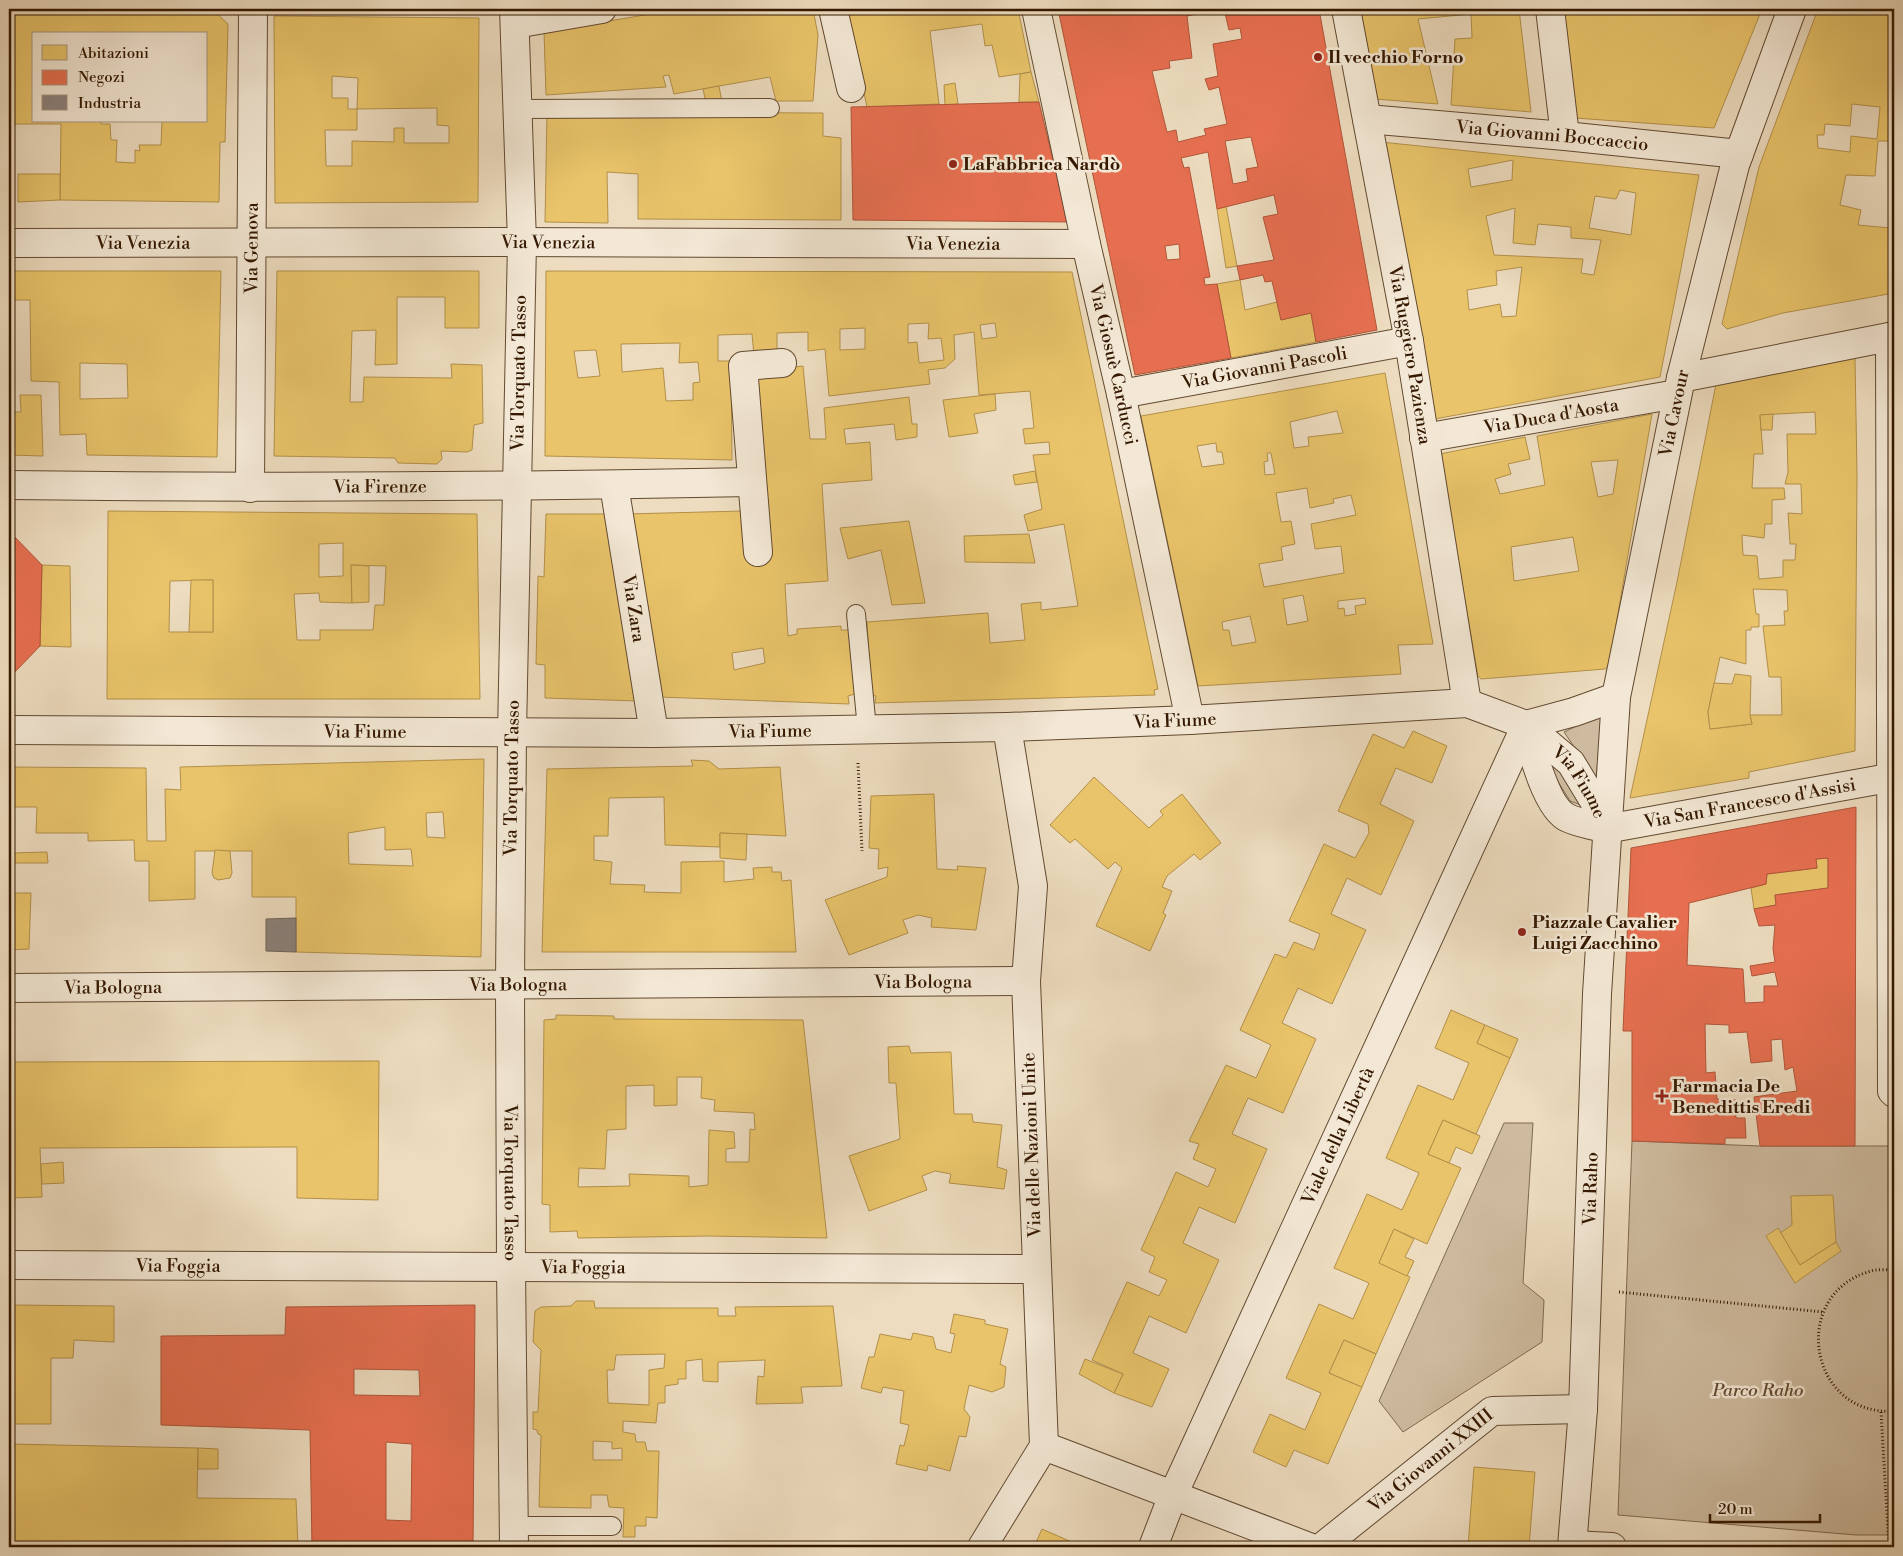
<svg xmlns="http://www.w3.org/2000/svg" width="1903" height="1556" viewBox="0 0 1903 1556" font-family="'Libre Bodoni',serif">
<rect width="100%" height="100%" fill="#eddcbf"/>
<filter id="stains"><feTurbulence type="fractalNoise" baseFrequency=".004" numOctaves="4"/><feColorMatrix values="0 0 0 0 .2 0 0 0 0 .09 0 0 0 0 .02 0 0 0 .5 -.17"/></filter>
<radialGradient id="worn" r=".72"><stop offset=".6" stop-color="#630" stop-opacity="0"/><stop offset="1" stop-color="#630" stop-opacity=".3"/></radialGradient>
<g fill="#cebb9f" stroke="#816a50">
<polygon points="1603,711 1596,779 1564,732 1583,723"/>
<polygon points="1549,752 1581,805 1570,801 1549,767"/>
<polygon points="1504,1123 1533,1123 1523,1283 1544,1300 1542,1342 1403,1432 1379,1401"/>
<polygon points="1632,1141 1760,1146 1894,1146 1894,1535 1856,1535 1618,1515"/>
</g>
<g fill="#e9c46a" stroke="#b3904a" fill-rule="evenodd">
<path d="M69,9l144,1 15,14 -3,118h-5l-1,60 -159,-2 1,-76h-52v-110h53zM34,34h172v87h-44l-1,24h-22l1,6 -5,-1v13l-19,-1 1,-22h-6l-1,-16h-9v-3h-67z"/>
<polygon points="680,9 813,9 818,35 813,101 776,101 770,77 674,94 669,75 663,76 666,87 546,95 544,32"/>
<polygon points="846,9 1018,9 1031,72 999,77 992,45 985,46 982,24 930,31 939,104 867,107"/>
<polygon points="1359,9 1519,9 1531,112 1451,105 1455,39 1472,38 1471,14 1418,19 1438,104 1375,99"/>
<polygon points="1563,9 1762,9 1714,128 1575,118"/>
<path d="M1818,9h76v132h-16l-3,35 -29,-1 -6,30 21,5 -3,15 32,3 4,-21v86l-111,20 -56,16 -5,-5 37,-157zM1852,104l28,3 -3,32 -26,-3 -1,16 -32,-4 -1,-13h7l1,-11 25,2z"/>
<path d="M274,16l205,2 -1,184 -203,1zM332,76l26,2 -1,31h-9v-11h-16zM437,108v17l12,1v17h-45v-15h-10v14l-42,-1v25h-26l-1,-36h32v-21z"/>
<polygon points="1031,72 1039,102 1019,102 1020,74"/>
<polygon points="955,83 958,104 945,105 944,85"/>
<polygon points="719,86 722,102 706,103 703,89"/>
<polygon points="547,112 823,113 823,136 841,138 841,220 638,219 638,174 607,172 608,223 545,222"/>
<path d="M1381,142l318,33 -39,202 -225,42zM1513,160l-1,20 -41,7 -3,-18zM1620,190l16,3 -5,42 -42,-7 6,-32 21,3zM1515,208l-2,35 22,2 3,-21 33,3v11l30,2 -7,35 -13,-2 2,-14 -89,-4 -8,-39zM1522,267l-6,49 -14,1 -2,-13 -31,6 -2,-20 30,-5 -1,-14z"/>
<polygon points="18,174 60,174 60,200 18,202"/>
<polygon points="1226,206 1237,266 1226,268 1217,209"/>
<path d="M9,271h212l-4,186 -130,-2 -1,-21 -26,1 -1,-53 -28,-1 -1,-81h-21zM80,363l47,1 1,34 -48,1z"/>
<polygon points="277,271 479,271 479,328 445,328 445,297 397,297 397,364 375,365 376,330 352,331 350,402 363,402 364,377 452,378 451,364 482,365 483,423 474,425 472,450 467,452 441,451 442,459 437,464 398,463 395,458 274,456"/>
<path d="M546,271l526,1 86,417 -4,1 1,5 -280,8 1,-7 -5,-1 -4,-73 121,-9 2,30 35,-3 -4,-36 20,-2v8l37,-4 -14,-82 -36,7 -4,-16 18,-6 -9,-54 17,-1 -1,-12 -24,2 -2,-15 11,-1 -4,-37 -51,4 -5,-63 -20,3 1,24 -10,9 -17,2 2,14 -101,12 -4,-47 -17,2v-19l-31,1v23h-23l-2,-22 -34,1v26h13l1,99 -187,-4zM929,323l-1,16 13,-1 3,22 -25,3 -2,-21 -9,1v-19zM995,323l2,14 -15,2 -2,-14zM865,328v21l-25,1v-21zM680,343l-1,20 19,-1 2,20 -7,1v17l-27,1 -3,-33 -41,4 -1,-28zM596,350l4,26 -22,2 -4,-27z"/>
<polygon points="1240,280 1245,310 1277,302 1281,320 1311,313 1316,342 1231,358 1217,284"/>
<path d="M1855,358l2,116 -2,277 -106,21v6l-119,20 47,-216 39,-198zM1815,412l1,22h-29l1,38 -3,12h16l1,30 -14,-1 2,31h6l-1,16h-12v17l-24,2 -2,-23 -14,-1 -1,-20 22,3 1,-14h7v-24l13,-1 -1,-11h-32l2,-34h9l-3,-39zM1753,589l34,1 1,21h-4l1,14 -22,1 6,51h12l1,38h-32l2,9 -42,5 -2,-17 12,-55 26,7v-34h5v-3h8v-13h-3z"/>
<rect x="9" y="363" width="2" height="14"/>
<path d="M803,366l7,73h16l-2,-31 85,-11 3,27h5v13l-21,3 -2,-16 -50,5 2,15 24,-2 2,38 -50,4 6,97 -43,3 3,52 9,-2v-5l44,-3v4h9l5,64 -7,2 1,8 -190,-7 -32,-183 115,-3 10,-139zM763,648l2,15 -31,7 -2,-17z"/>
<path d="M1385,373l48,271 -35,1 3,29 -203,12 -57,-270zM1337,411l6,22 -35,4 1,9 -15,2 -4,-26zM1216,443l1,9h5l2,12 -22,3 -5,-21zM1267,453h4l4,21 -10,1 -1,-13 4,-1zM1307,488l3,20 24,-5 -1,-4 18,-4 5,20 -45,9 4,25 26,-3 3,27 -80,14 -5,-23 24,-4 -2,-13 14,-3 -4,-23 -10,1 -5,-29zM1303,595l5,26 -21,4 -4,-26zM1365,598l1,6 -11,2 1,8 -11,2 -1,-8 -6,1v-8zM1250,616l6,26 -24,4 -3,-16h-6l-1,-8z"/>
<polygon points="995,394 996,410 974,414 978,433 949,437 943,400"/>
<polygon points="20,395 41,395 43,456 9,455 9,412 21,412"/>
<path d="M1652,414l-43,252 -4,3 -124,10 -3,-3 -38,-222 85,-17 5,22 -22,5 3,10 -16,5 5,15 45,-9 -8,-49zM1618,460l-5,34 -15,3 -7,-35zM1573,537l6,34 -65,10 -3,-34z"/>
<polygon points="1773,414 1772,430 1761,430 1760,415"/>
<polygon points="1035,471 1037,482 1015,485 1013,475"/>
<path d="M108,511l369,3 3,185h-373zM343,543v33l-24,1v-33zM351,565l35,1 -2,39h-9l-2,25h-53v10h-23l-3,-46 25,-1 1,9 32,1zM213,580v52h-44l1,-51z"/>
<polygon points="546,514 605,514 638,701 545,698 545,665 536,664 538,576 544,577"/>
<polygon points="909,521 925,603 892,605 881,550 848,559 840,528"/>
<polygon points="1029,534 1035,563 965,562 964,536"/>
<polygon points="42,565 70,566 71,647 40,646"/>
<polygon points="351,565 369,566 369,602 352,603"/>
<polygon points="191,580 213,580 213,632 189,632"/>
<polygon points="1735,674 1751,676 1750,715 1752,724 1710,729 1708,712 1714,683 1732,684"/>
<polygon points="1413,731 1447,746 1432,783 1396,768 1380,804 1414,821 1381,895 1347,878 1331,914 1366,930 1332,1004 1298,988 1282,1023 1316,1039 1283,1113 1248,1098 1232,1134 1267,1149 1235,1223 1199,1207 1183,1243 1219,1260 1186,1333 1149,1316 1133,1353 1169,1369 1152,1407 1114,1393 1123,1374 1092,1360 1127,1282 1159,1296 1167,1280 1149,1272 1155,1257 1141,1250 1176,1172 1208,1187 1216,1169 1193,1159 1199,1144 1189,1141 1226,1065 1256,1078 1271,1045 1240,1030 1275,954 1286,958 1294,942 1314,950 1320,934 1289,921 1324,844 1355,858 1369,833 1368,824 1338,811 1373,734 1404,748"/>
<path d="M484,759l-3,198 -185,-5v-55h-44v-46h-57v48l-46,2v-40h-14l-1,-21 -46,1v-8h-52l1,-26h-28v-40l137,1 1,73h19l-1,-52 16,1 -1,-23zM443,812l2,26 -18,-1 -1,-24zM385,827v23l26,-1 2,17 -64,-2 -1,-31z"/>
<polygon points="691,760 709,761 719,769 780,767 786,836 720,833 720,847 665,845 664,797 609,798 608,836 594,836 594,860 612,862 610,884 645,885 644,892 681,893 681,862 724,861 724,882 754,879 753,868 772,867 772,872 781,872 782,881 791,880 796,952 542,952 547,769 693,766"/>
<polygon points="1094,777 1149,828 1163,815 1160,811 1182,794 1221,843 1200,860 1194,854 1167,876 1162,887 1172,891 1163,913 1166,915 1150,951 1096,926 1122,868 1115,862 1108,869 1075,839 1070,843 1050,825"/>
<polygon points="934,794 937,869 958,870 957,866 986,868 976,930 931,927 932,918 918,915 903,920 908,933 849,955 825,900 887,877 888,867 878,869 879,849 869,848 871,796"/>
<polygon points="9,825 12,825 13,853 47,852 48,863 11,863 12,893 31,893 29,949 9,950"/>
<polygon points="720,833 747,834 746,860 720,858"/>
<polygon points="215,850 230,851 232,873 230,878 218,880 214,878 212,873"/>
<polygon points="1828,858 1828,888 1775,895 1776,905 1754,909 1751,888 1766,884 1767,874 1817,868 1816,859"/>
<polygon points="1451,1010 1485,1025 1477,1043 1510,1058 1476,1134 1443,1120 1428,1154 1461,1168 1427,1244 1394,1229 1379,1263 1410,1277 1376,1354 1344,1340 1329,1373 1362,1387 1328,1464 1294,1450 1286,1467 1253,1452 1270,1414 1305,1430 1321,1393 1286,1378 1319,1304 1353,1319 1369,1283 1334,1268 1367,1194 1402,1210 1419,1173 1386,1158 1418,1085 1453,1100 1469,1063 1435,1048"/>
<path d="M556,1015l58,1v3l189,1 24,218 -119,-2 -130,2 -1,-7 -27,1v-27l-8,-1 2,-184 12,-1zM677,1077h25l-1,21 14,2 -1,11 40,2 1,17 -5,-1 -1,33h-23v-13l9,-1 -1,-16 -25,-2 -1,55 -19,2v-11l-60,-2 1,12 -52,1 1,-19 26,1 2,-39 19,-1v-43l28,-1v21l23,-1z"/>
<polygon points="1485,1025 1518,1039 1510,1058 1477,1043"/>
<polygon points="909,1046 911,1053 951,1052 954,1114 972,1114 973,1122 1002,1125 997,1167 1007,1170 1004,1189 949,1183 951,1174 935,1171 922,1176 927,1190 869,1211 849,1156 900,1139 896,1083 889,1083 888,1047"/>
<polygon points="379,1061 378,1200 297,1198 297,1147 40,1148 42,1197 9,1198 9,1062"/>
<polygon points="1443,1120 1480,1136 1472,1154 1456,1147 1449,1163 1428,1154"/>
<polygon points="63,1162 64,1183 42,1184 41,1164"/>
<polygon points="1833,1195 1836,1242 1800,1265 1780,1233 1792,1225 1791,1196"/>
<polygon points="1778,1228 1800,1265 1836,1242 1841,1251 1795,1283 1766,1236"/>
<polygon points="1394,1229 1414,1239 1405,1257 1414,1261 1407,1276 1379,1263"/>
<path d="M576,1301h18l1,7h123v8h18l-1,-9 98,-1 9,80 -41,1 2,16 -47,1 2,-28 6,1 1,-17 -47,2v20l-15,-1 -1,-22 -16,2v18h-8v5l-13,2v17h-7l-2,20 -33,-2v11l12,2 1,8h9l2,9h12l-2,67 -11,-1v9h-11v11h-12l1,-29 -15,-1 -2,-12h-16v13l-52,-1 2,-72 -3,-1 -1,-4 -4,-1v-17h5l3,-62 -8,-8 2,-31 6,-4 30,-1zM665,1354l-1,14 -15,2v35l-41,-2 -1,-33h7l2,-15zM593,1441l19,1v7l10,-1v12h-29z"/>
<polygon points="9,1305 114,1306 114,1342 74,1340 73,1358 51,1358 51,1424 9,1424"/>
<polygon points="954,1314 985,1320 985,1324 1008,1329 1000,1364 1006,1367 1004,1387 992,1392 969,1385 964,1409 970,1417 966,1437 959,1436 950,1471 928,1465 927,1471 896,1464 900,1445 904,1446 909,1425 900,1423 904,1391 883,1387 881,1393 861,1388 869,1357 874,1357 880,1334 911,1340 913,1333 933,1337 936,1349 951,1353 955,1334 950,1333"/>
<polygon points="1344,1340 1376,1354 1362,1387 1329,1373"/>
<polygon points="1085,1359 1123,1374 1114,1393 1079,1374"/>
<polygon points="9,1444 198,1448 197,1498 296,1499 298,1547 9,1547"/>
<polygon points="198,1448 218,1449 218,1469 198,1469"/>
<polygon points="1474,1467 1535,1472 1529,1547 1468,1547"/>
<polygon points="1042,1529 1083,1547 1034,1547"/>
<polygon points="650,1545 650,1547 624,1547 624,1546"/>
<polygon points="552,1546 591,1546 552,1547"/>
</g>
<g fill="#e76f51" stroke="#b15539" fill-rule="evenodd">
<path d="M1058,9h151l1,2 -23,5 5,42 -23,3 1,7 -18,3 15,61 9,-2 2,12 28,-7 -2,-6 23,-5 -8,-37 -10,3 -4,-11 13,-3 -5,-32 29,-5 -2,-11 -11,2 -5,-21h95l58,321 -61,12 -5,-29 -30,7 -9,-39 -7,1 -2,-7 -23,5 -3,-14 37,-6 -11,-43 15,-3 -4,-19 -57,14 -9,-57 -27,6 3,10 5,-1 21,110 -6,1 1,7 12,-1 14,74 -96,17zM1251,137l7,30 -12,2 2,12 -15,3 -8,-43zM1179,244l1,15 -13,1 -2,-14z"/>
<polygon points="1039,102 1068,222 853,220 851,107"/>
<polygon points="9,531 42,565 40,646 9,678"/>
<path d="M1856,807l-1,339h-95l-6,-49 43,-6 -4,-24 -8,3 -3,-31 -11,1 1,21 -21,2 -4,-31 -18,1v-8l-24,-1 1,49 9,-1 2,27 19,1v18h9l1,20h-21v6l-93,-3v-110h-9l8,-183zM1828,858v30l-53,7 1,10 -22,4 5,17 16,-1 -2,24 2,13 -25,4 2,10 23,-4 3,14h-14v16l-19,1 -2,-34 -56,-4 2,-62 77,-19 1,-10 50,-6 -1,-9z"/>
<path d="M475,1305l-2,242h-161l-2,-117 -149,-5v-89l124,-1 1,-28zM354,1369l65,1 1,26 -66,-1zM386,1442l26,2 -1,77 -25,-1z"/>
</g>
<polygon fill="#8a817c" stroke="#706257" points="296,918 296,952 266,951 266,919"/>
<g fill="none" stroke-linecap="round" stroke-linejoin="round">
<defs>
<g id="lane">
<polyline points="516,109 770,108"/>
<polyline points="856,614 867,729"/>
<polyline points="514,1526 612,1526"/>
</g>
<g id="street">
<path id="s1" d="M514,9l8,233 -10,491 -2,251 1,283 3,280"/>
<polyline points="833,9 851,88"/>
<path id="s2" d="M1036,9l50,235 35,150 69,326"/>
<path id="s3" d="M1346,9l63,332 58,362"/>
<polyline points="1550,9 1565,136"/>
<polyline points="515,24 602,9"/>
<path id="s4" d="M1367,119l198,17 174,18"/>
<path id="s5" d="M9,243l480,-1 597,2"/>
<polyline points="1890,337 1892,1091 1894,1093"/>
<polyline points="1681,378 1894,336"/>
<path id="s6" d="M1121,394l288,-53"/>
<path id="s7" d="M1424,438l253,-44"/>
<path id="s8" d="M9,485c248,3 495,2 743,-3"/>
<path id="s9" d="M614,485l40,248"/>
<path id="s10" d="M250,488l3,-479"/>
<polyline points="758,552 743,366 782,363"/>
<path id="s11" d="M1526,725c5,22 19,80 40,92 11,6 28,8 40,12l288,-52"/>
<polyline points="1526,725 1574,712 1616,697"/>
<path id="s12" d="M9,730l645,3 353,-6 183,-7 277,-17 59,22 45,38 23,38 12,28"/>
<path id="s13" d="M9,988l1017,-7"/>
<path id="s14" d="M9,1265l1028,4"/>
<polyline points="1044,1446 1309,1547"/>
<polyline points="1572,1545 1612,1547"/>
<polyline points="982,1547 1044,1446 1026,981 1033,886 1007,727"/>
<path id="s15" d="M1153,1547l20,-52 353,-770"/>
<path id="s16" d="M1322,1547l170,-136 91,-2"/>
<path id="s17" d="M1572,1547l11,-138 14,-415 19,-297 65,-319 54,-213 57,-156"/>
</g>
</defs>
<use href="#lane" stroke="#624930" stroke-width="20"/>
<use href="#street" stroke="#624930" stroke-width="30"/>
<g stroke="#341800" stroke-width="3" stroke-dasharray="1 2.5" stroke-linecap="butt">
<polyline points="858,763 862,851"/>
<polyline points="1892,1125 1894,1249"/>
<path d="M1894,1270c-7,0 -16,-1 -23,1 -83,23 -62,146 23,140"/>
<polyline points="1619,1292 1823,1312"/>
<polyline points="1881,1412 1889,1547"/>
</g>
<use href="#lane" stroke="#f3e8d5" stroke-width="18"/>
<use href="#street" stroke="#f3e8d5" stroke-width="28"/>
</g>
<g fill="#8f2418" stroke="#f3e8d5" stroke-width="2">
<circle cx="1318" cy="57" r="5"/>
<circle cx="953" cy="164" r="5"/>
<circle cx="1522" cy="932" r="5"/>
<path d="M1659.5 1088.5h5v5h5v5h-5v5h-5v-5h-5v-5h5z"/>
</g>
<g text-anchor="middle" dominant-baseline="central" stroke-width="5" stroke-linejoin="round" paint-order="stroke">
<g font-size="18" font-weight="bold" fill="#341800" stroke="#f3e8d5" text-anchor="start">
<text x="1328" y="57">Il vecchio Forno</text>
<text x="963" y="164">LaFabbrica Nardò</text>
<text x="1532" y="922">Piazzale Cavalier<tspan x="1532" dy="21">Luigi Zacchino</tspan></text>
<text x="1672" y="1086">Farmacia De<tspan x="1672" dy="21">Benedittis Eredi</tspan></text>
</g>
<g font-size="18" fill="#341800" stroke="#f3e8d5">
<text stroke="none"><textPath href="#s4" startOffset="186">Via Giovanni Boccaccio</textPath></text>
<text stroke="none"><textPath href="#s5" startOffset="134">Via Venezia</textPath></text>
<text stroke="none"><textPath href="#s5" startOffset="539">Via Venezia</textPath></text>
<text stroke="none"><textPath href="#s5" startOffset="944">Via Venezia</textPath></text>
<text stroke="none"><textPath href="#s10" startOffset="240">Via Genova</textPath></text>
<text stroke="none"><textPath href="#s3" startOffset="352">Via Ruggiero Pazienza</textPath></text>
<text stroke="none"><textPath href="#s2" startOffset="364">Via Giosuè Carducci</textPath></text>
<text stroke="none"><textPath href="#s6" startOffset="146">Via Giovanni Pascoli</textPath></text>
<text transform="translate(519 373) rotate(-89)">Via Torquato Tasso</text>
<text stroke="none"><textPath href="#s17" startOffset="1141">Via Cavour</textPath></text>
<text stroke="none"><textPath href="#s7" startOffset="129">Via Duca d'Aosta</textPath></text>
<text stroke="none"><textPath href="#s8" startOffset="371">Via Firenze</textPath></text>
<text stroke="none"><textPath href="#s9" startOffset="125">Via Zara</textPath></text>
<text stroke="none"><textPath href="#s12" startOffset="1166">Via Fiume</textPath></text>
<text stroke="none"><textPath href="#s12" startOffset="761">Via Fiume</textPath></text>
<text stroke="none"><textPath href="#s12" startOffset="356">Via Fiume</textPath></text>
<text transform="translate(512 778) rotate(-89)">Via Torquato Tasso</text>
<text stroke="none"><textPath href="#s12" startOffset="1601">Via Fiume</textPath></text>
<text stroke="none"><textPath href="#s11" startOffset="290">Via San Francesco d'Assisi</textPath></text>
<text stroke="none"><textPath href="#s13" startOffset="914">Via Bologna</textPath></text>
<text stroke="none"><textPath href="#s13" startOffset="509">Via Bologna</textPath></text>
<text stroke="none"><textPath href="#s13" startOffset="104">Via Bologna</textPath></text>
<text stroke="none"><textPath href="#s15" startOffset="451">Viale della Libertà</textPath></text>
<text transform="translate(1032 1145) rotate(-92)">Via delle Nazioni Unite</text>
<text stroke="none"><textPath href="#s1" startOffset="1174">Via Torquato Tasso</textPath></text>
<text stroke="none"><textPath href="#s17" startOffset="359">Via Raho</textPath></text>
<text stroke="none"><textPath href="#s14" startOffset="169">Via Foggia</textPath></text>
<text stroke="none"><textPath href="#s14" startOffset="574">Via Foggia</textPath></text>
<text stroke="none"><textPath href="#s16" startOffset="139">Via Giovanni XXIII</textPath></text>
</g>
<g font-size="18" font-style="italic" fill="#624930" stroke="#f3e8d5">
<text x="1758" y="1390">Parco Raho</text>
</g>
</g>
<rect width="1903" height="1556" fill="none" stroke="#eddcbf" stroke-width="30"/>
<rect x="10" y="10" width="1883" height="1536" fill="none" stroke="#341800" stroke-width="2.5"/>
<rect x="15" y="15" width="1873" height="1526" fill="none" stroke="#341800"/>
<rect x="32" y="32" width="175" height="90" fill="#f3e8d5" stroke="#a79580"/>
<rect x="42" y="45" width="25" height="15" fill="#e9c46a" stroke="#a79580"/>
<text x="78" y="58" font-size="15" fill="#341800">Abitazioni</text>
<rect x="42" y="70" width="25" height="15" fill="#e76f51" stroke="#a79580"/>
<text x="78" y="82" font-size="15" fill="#341800">Negozi</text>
<rect x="42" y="95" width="25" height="15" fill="#8a817c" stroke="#a79580"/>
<text x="78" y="108" font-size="15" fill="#341800">Industria</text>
<path d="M1710 1514v8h110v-8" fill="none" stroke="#341800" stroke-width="2.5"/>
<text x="1718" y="1514" font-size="15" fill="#341800" stroke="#f3e8d5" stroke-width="4" paint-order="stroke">20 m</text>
<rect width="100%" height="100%" filter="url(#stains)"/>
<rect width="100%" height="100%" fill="url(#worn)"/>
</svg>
